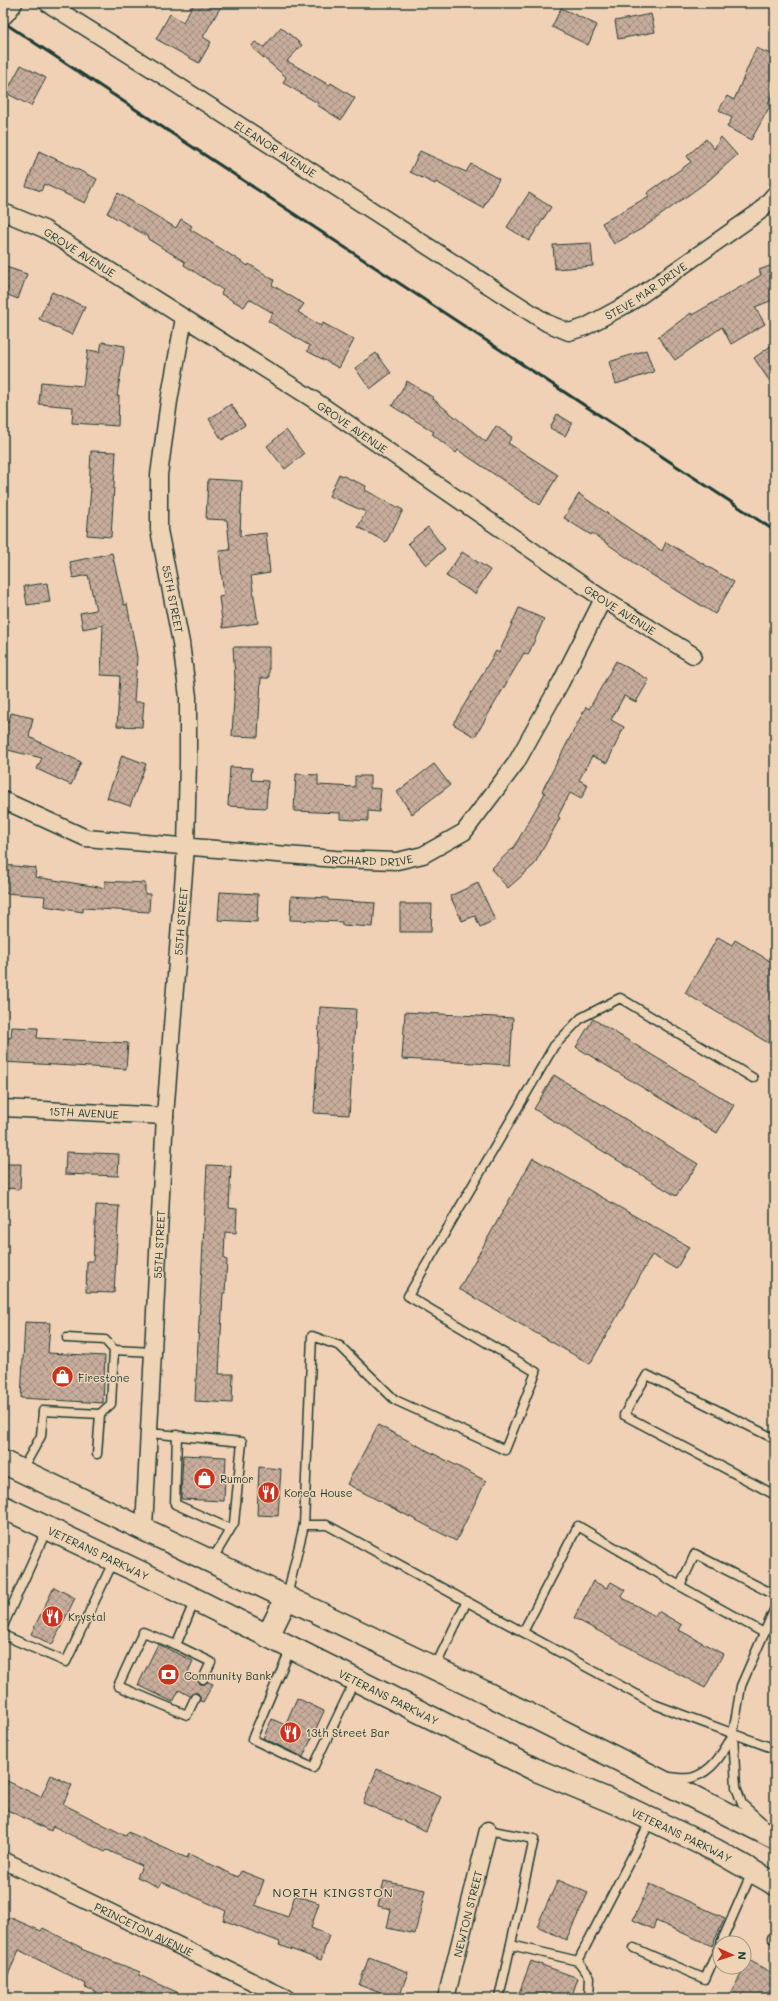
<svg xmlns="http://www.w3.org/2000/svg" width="778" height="2001" viewBox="0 0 778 2001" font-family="Mali,sans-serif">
<defs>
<pattern id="building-cross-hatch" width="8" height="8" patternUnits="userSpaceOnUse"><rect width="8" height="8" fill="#c8ad9c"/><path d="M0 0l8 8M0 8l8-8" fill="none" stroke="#a28e80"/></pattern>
</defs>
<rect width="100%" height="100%" fill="#f1d1b6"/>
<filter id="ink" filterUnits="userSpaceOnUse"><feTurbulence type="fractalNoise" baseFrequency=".025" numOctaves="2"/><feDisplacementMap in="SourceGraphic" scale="8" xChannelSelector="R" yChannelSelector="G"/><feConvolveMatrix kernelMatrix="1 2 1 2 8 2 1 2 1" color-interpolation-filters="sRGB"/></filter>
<g filter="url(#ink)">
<g fill="url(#building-cross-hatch)" stroke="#1f3d34">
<polygon points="194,3 223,3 203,37 211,42 199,63 156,39 170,14 183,22"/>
<polygon points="561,8 597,25 588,45 552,27"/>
<polygon points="651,14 655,32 618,39 615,21"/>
<polygon points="281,27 302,45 287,61 329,85 331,83 355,98 341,120 317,105 318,103 283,83 286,77 251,47 255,42 264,47"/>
<polygon points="756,48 775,56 775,87 768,105 770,106 751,140 727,127 732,118 719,110 727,96 734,100"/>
<polygon points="21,65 46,78 31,106 6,93"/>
<polygon points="721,137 737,155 709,180 643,228 614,244 602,223 649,196 647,193 691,162 687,156 706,139 714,149"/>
<polygon points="39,151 97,179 85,203 44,184 41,191 26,186"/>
<polygon points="420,151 466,172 471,164 499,179 483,208 436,182 435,184 410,172"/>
<polygon points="118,193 176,228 181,219 192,226 190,229 248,266 249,264 274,280 272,285 304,304 298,312 321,326 323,323 354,340 339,368 307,351 310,346 268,321 273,313 249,299 244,307 221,294 223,290 184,265 185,262 148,239 149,237 107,213"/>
<polygon points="529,193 551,207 529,241 507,227"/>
<polygon points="591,243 593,266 555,269 553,245"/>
<polygon points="775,264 775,299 755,307 765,324 731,344 722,327 675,360 658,337 691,313 692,315 761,275 759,270"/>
<polygon points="3,266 27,274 18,299 3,293"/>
<polygon points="52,292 85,307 72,335 39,319"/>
<polygon points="102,342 125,346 117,396 119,396 118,426 72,423 73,407 39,404 41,382 83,386 88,350 100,352"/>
<polygon points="775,343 775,389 754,358"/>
<polygon points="646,350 654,372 616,384 609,362"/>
<polygon points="376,353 391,373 370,389 355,368"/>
<polygon points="407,381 434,398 433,399 486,442 496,426 512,437 508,443 558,475 540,505 458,450 456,453 432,434 434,432 392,406"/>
<polygon points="231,404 245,425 222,440 209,419"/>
<polygon points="557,414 572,423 565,436 550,428"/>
<polygon points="286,430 304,454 285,469 267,446"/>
<polygon points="91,451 116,452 111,537 87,535 91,488 89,488"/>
<polygon points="339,474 366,486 365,490 403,510 386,542 358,527 366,512 329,496"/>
<polygon points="208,479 242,481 240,536 266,533 270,573 251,576 258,623 223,628 219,597 224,596 219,551 230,550 227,520 206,519"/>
<polygon points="579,494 662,551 666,542 734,582 715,614 649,573 592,533 591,535 564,518"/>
<polygon points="428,527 445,549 426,565 408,543"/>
<polygon points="462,552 490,570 475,594 446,576"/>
<polygon points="112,553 124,605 127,604 137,657 134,702 144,702 142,727 117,726 120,676 101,675 103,625 83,629 80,613 96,610 88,575 73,578 70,562"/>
<polygon points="47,583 50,602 27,605 24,586"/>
<polygon points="519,608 544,619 528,655 524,653 475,737 453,724 496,651 499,653"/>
<polygon points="233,647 269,647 269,678 261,678 258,737 232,736 235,679"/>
<polygon points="616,661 649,680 636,702 624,696 611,720 624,727 607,763 592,756 579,780 588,785 581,799 570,793 558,816 560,818 534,865 508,888 491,869 514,847 545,793 542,791 586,707 589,709"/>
<polygon points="11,713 33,718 29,737 81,762 71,785 37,769 42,758 3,749 3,721 8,723"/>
<polygon points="122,755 146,764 130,806 107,798"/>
<polygon points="434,764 450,785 412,814 397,792"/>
<polygon points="230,767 252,768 251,780 268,781 266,808 228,806"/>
<polygon points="296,774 318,775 318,785 355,787 355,776 370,776 370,788 381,789 379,812 368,811 368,821 340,819 340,813 294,811"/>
<polygon points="3,865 36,868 35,877 105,888 105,881 145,883 145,894 150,894 149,912 83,908 83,912 44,906 45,896 3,893"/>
<polygon points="478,883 495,920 480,927 475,916 462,921 450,896"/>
<polygon points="220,892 258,894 257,922 218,920"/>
<polygon points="291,896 328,898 328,900 375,903 373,927 342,925 342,922 290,920"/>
<polygon points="400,904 432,904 431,932 400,932"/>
<polygon points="718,937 732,945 735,940 775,964 775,1047 685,993"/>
<polygon points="320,1007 356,1009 349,1115 314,1113"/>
<polygon points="405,1012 513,1018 510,1065 402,1059"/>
<polygon points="593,1019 734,1105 717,1133 576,1047"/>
<polygon points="12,1027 38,1028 37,1038 128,1043 126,1069 3,1062 3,1037 11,1038"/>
<polygon points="554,1075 698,1164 676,1196 534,1109"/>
<polygon points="66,1152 119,1154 118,1176 65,1174"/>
<polygon points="533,1158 689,1247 676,1269 652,1255 590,1364 459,1289"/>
<polygon points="3,1164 21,1164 20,1189 3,1188"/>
<polygon points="207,1165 231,1166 229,1208 237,1209 236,1233 225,1232 224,1259 227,1260 225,1293 223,1293 219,1374 233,1374 232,1403 195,1401"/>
<polygon points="96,1205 119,1206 114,1293 86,1292 87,1261 93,1261"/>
<polygon points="25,1322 50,1323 48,1353 105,1356 103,1403 21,1398"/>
<polygon points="378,1425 486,1481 456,1541 347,1484"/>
<polygon points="183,1455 226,1457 224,1501 181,1499"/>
<polygon points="259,1467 281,1469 278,1516 257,1515"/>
<polygon points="593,1581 607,1588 611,1582 625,1590 621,1597 655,1616 658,1611 682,1625 679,1630 723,1654 705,1688 574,1618"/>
<polygon points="54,1587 75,1598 52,1645 31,1634"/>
<polygon points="158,1644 193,1661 188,1672 198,1677 200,1684 204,1684 208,1682 213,1684 203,1702 200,1701 200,1697 198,1693 194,1693 190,1696 179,1690 173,1702 138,1685"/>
<polygon points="297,1698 324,1711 303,1757 263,1738 272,1719 285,1725"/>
<polygon points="377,1769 441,1797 426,1831 363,1803"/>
<polygon points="51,1775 72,1785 63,1804 126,1836 128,1832 187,1858 189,1854 238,1877 241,1871 264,1880 255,1905 288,1917 295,1895 319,1903 311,1928 329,1935 321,1960 279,1945 280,1942 223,1920 226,1911 162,1882 159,1887 137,1877 142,1866 107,1850 105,1852 53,1826 51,1831 3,1808 3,1779 41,1797"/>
<polygon points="558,1880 588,1893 566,1940 537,1926"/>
<polygon points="384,1881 425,1890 415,1934 387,1928 391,1909 378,1906"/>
<polygon points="650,1884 725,1918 712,1946 656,1921 653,1929 633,1920"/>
<polygon points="9,1917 41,1931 43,1928 82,1948 81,1949 140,1972 139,1975 190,1998 92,1998 95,1991 85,1987 86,1984 19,1950 3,1986 3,1931"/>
<polygon points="369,1957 408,1972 399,1998 394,1998 359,1985"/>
<polygon points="749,1960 775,1975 775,1998 728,1998"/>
<polygon points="531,1961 578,1978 571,1998 532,1998 519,1993"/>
</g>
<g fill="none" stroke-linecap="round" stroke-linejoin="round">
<defs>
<g id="service">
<polyline points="67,1338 105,1340 114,1350 111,1404 100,1414 97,1454"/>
<polyline points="114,1350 153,1352"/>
<polyline points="149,1433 242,1442 234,1523 212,1560"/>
<polyline points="177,1435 175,1504 230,1529"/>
<polyline points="775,1439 647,1375 624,1415 775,1495"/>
<polyline points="22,1470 41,1436 43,1411 100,1414"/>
<polyline points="304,1525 327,1525 656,1705 775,1749"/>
<polyline points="287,1596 304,1525 312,1336 340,1346 395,1400 505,1450 536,1372 408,1296 554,1046 581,1018 620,998 753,1078"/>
<polyline points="195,1600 176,1645 211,1662 203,1679"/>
<polyline points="3,1626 47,1529"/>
<polyline points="523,1632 578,1526 680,1586"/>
<polyline points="764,1633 680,1586 695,1554 775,1595"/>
<polyline points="3,1635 66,1662 114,1560"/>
<polyline points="176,1645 143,1632 118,1686 187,1715 195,1698"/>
<polyline points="291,1648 252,1739 313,1768 355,1680"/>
<polyline points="435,1667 467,1601"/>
<path d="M669,1777c7,0 18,3 25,0 20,-7 29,-25 39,-42"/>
<polyline points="762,1822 742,1804 736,1787 733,1734 741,1686 775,1608"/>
<polyline points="488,1830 534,1839 499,1998"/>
<polyline points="775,1933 772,1938 775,1940"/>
<polyline points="721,1943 752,1872"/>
<polyline points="511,1945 578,1961 590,1977 589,1998"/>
<polyline points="634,1948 705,1979 720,1945"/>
<polyline points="578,1961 651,1820"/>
</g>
<g id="minor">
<path id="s1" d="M47,3l110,69 390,251 22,9 16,-5 46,-25 128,-90 16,-18"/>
<path id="s2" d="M3,212l41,17 267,169 292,201 90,56"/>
<path id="s3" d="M3,800l83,38 249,21 62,2 26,-6 41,-23 52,-69 45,-81 42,-83"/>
<path id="s4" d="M3,1108l162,8"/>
<path id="s5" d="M144,1528l21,-412 21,-269 2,-86v-64l-7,-54 -22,-113v-55l10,-74 15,-83"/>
<path id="s6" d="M3,1860l283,138"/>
<path id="s7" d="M446,1998l42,-168"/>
</g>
<polyline id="secondary" points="3,13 11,3"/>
<g id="primary">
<polyline points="3,1462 476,1688 775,1838"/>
<path id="s8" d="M3,1507l149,71 382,191 89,37 94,45 58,33"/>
<polyline points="268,1636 287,1597"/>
</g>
</defs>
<use href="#service" stroke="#1f3d34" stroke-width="11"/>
<use href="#minor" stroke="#1f3d34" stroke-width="19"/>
<use href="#secondary" stroke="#1f3d34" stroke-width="25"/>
<use href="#primary" stroke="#1f3d34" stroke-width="25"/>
<use href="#service" stroke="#eed3b5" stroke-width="8"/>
<use href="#minor" stroke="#eed3b5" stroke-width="16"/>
<use href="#secondary" stroke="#eed3b5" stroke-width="22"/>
<use href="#primary" stroke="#eed3b5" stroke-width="22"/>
<polyline stroke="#1f3d34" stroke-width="3" points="3,22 775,531"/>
</g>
</g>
<defs>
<symbol id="shop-disc" viewBox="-11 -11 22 22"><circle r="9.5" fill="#c8321e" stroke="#eed3b5"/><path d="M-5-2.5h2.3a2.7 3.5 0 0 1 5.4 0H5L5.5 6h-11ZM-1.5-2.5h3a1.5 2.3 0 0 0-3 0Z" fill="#fff"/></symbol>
<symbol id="restaurant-disc" viewBox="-11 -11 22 22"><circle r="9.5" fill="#c8321e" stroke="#eed3b5"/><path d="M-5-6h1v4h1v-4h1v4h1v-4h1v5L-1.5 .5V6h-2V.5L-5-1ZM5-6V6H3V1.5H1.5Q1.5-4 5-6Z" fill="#fff"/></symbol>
<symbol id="bank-disc" viewBox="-11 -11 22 22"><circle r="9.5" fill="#c8321e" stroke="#eed3b5"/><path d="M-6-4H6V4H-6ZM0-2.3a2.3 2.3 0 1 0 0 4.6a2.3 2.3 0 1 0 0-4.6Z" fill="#fff"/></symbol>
</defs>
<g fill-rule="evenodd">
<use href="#shop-disc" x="50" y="1364" width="25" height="25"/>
<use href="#shop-disc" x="192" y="1466" width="25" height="25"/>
<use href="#restaurant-disc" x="256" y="1480" width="25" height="25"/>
<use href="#restaurant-disc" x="40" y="1604" width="25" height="25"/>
<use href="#bank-disc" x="156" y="1662" width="25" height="25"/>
<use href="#restaurant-disc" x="278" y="1720" width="25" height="25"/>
</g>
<g text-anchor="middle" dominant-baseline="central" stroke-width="3" stroke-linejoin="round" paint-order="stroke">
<g font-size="11" fill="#1f3d34" stroke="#eed3b5">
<text stroke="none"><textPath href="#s1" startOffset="271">ELEANOR AVENUE</textPath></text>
<text stroke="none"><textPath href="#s2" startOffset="87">GROVE AVENUE</textPath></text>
<text stroke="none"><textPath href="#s1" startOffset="705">STEVE MAR DRIVE</textPath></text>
<text stroke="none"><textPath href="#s2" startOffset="411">GROVE AVENUE</textPath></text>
<text transform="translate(173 599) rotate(79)">55TH STREET</text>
<text stroke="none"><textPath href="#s2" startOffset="735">GROVE AVENUE</textPath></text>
<text stroke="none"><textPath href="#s3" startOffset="374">ORCHARD DRIVE</textPath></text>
<text stroke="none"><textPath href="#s5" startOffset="608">55TH STREET</textPath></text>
<text stroke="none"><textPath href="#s4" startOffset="81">15TH AVENUE</textPath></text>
<text stroke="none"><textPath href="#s5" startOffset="284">55TH STREET</textPath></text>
<text stroke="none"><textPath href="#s8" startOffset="106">VETERANS PARKWAY</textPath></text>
<text stroke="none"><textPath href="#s8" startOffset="430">VETERANS PARKWAY</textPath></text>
<text stroke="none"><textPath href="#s8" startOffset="754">VETERANS PARKWAY</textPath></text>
<text stroke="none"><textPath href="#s7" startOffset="87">NEWTON STREET</textPath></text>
<text stroke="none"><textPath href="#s6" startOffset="157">PRINCETON AVENUE</textPath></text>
</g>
<g font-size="11" fill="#1f3d34" stroke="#eed3b5" text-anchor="start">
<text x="78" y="1377">Firestone</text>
<text x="220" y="1478">Rumor</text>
<text x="284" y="1492">Korea House</text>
<text x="68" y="1616">Krystal</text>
<text x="184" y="1675">Community Bank</text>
<text x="306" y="1732">13th Street Bar</text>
</g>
<g font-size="12" letter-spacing="1" fill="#1f3d34" stroke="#eed3b5">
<text x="333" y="1892">NORTH KINGSTON</text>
</g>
</g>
<rect width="778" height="2001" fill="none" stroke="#eed3b5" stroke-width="16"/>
<rect x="8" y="8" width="762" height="1985" fill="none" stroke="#1f3d34" stroke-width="1.5" filter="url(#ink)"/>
<g transform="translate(732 1955) rotate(93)"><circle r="19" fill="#eed3b5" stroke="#9b9781"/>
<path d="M0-3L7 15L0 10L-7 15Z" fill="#c8321e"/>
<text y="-6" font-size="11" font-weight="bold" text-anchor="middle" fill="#1f3d34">N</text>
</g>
</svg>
